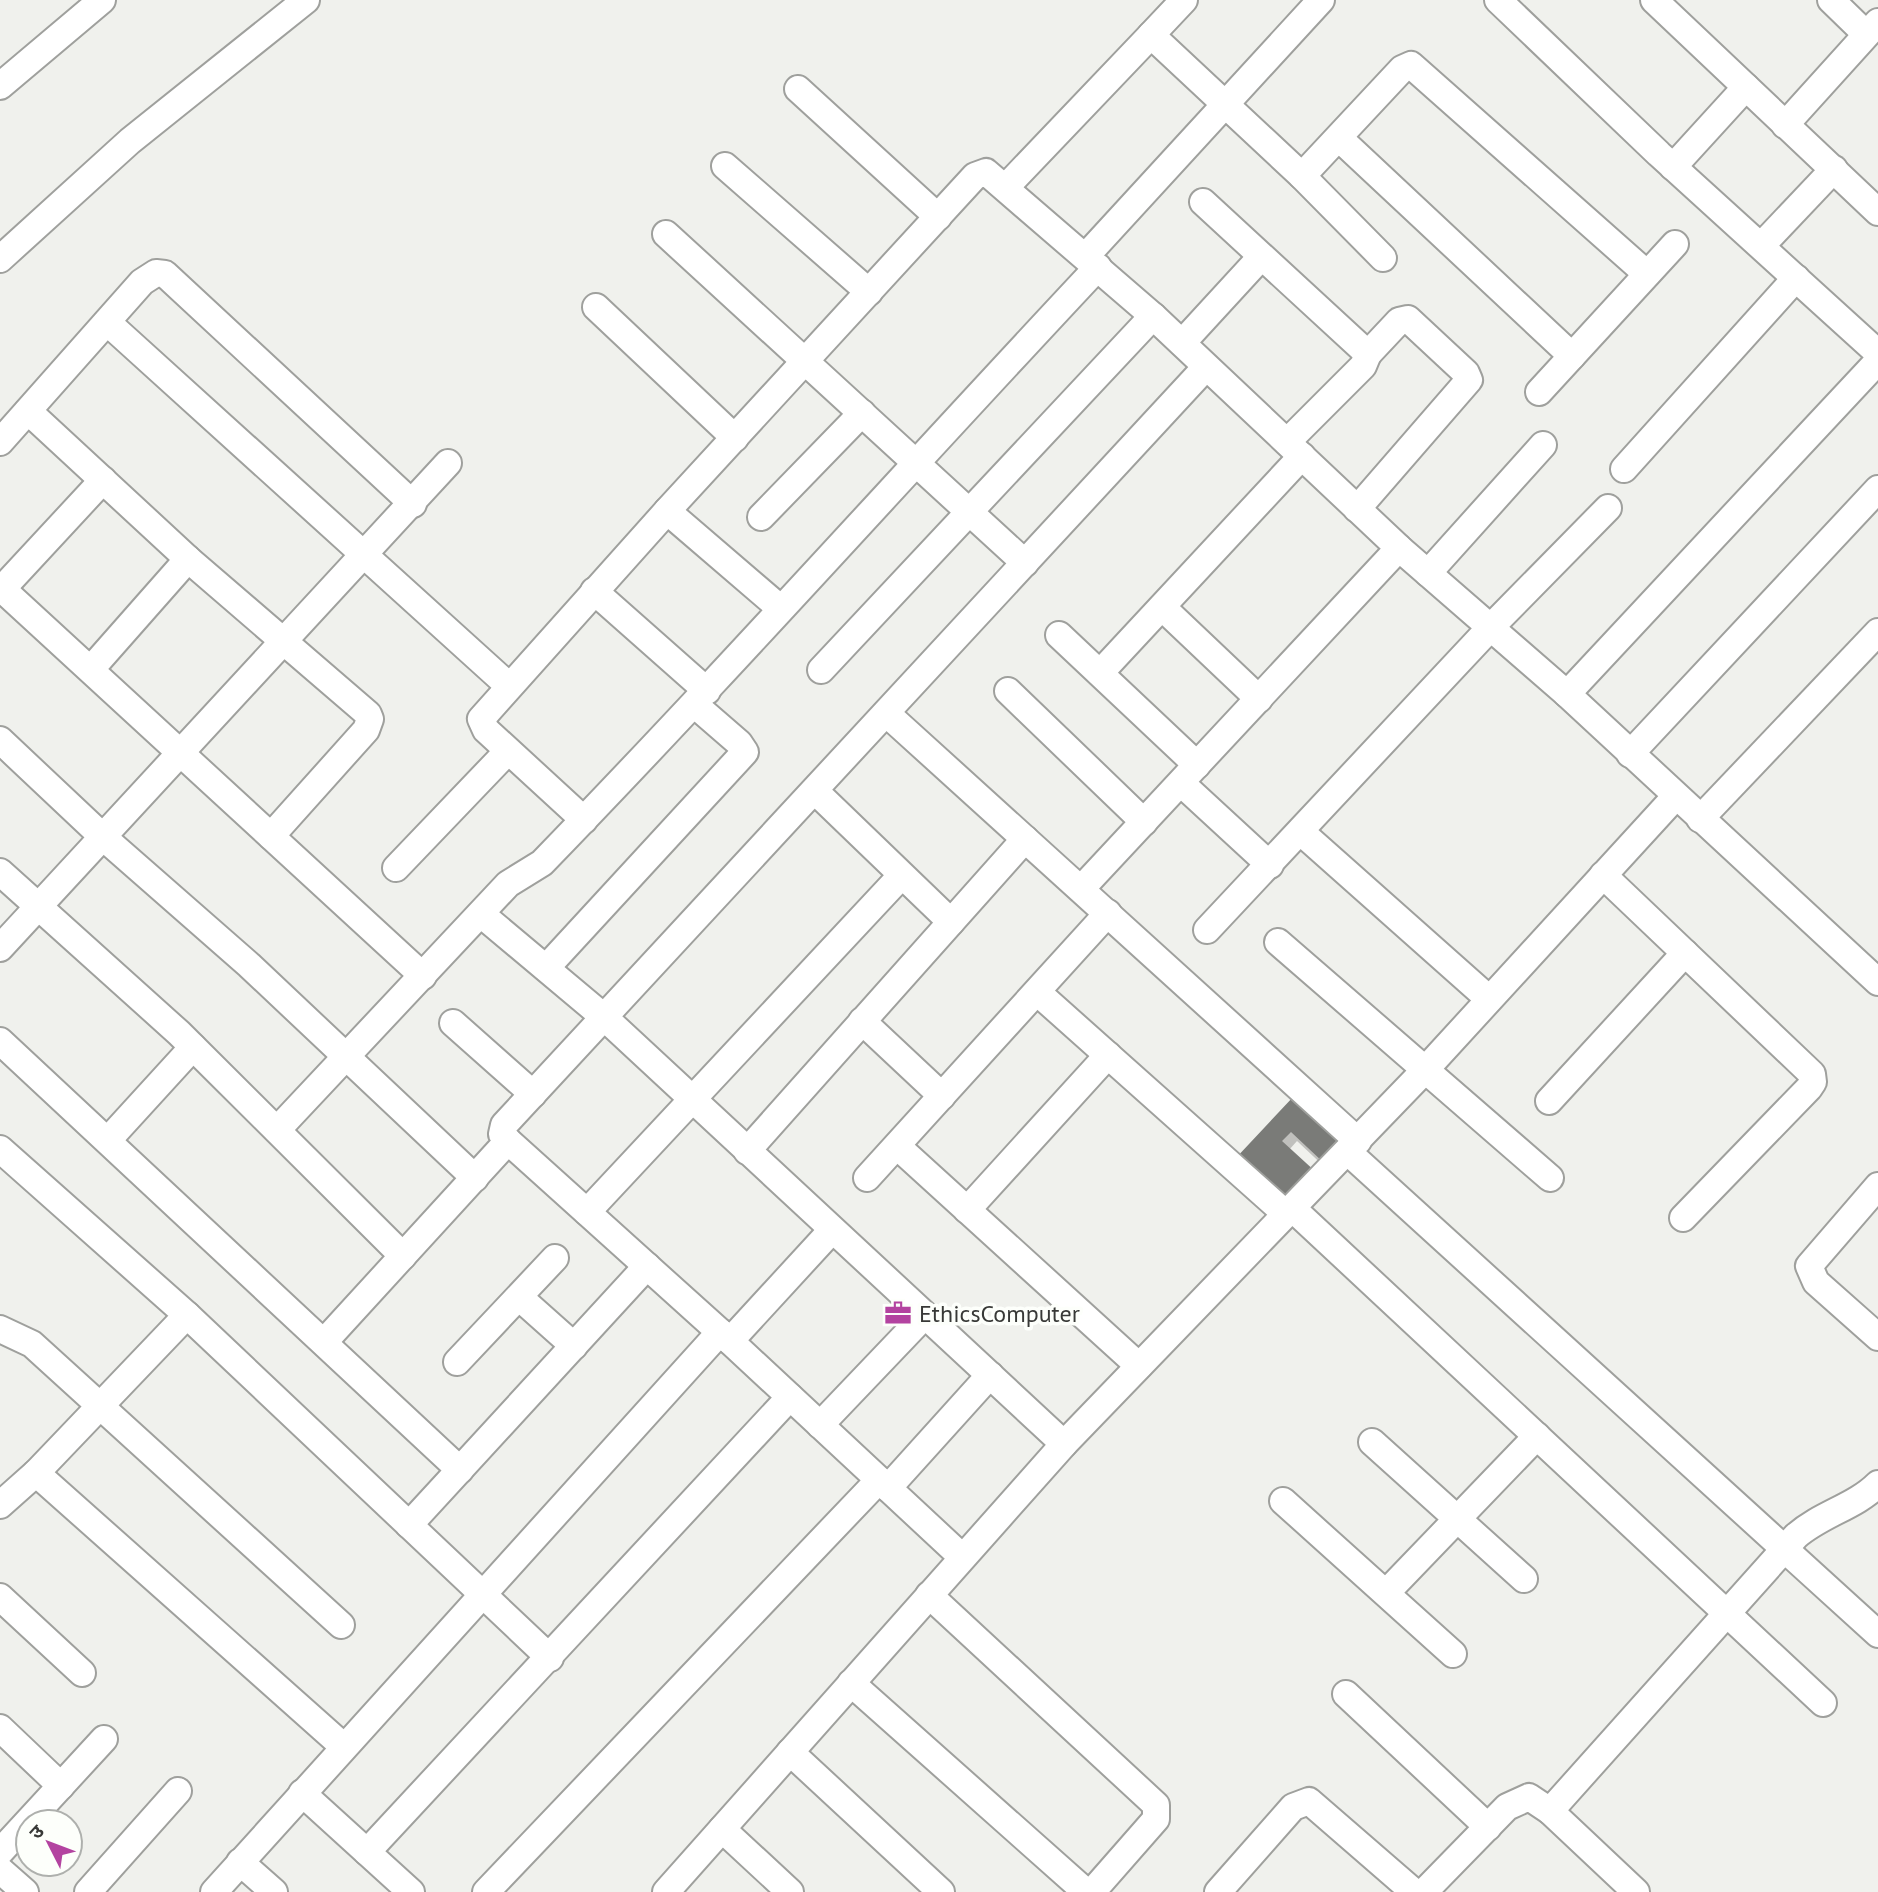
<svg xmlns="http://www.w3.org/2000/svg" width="1878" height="1892" viewBox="0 0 1878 1892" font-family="'PT Sans','Noto Sans Devanagari',sans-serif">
<rect width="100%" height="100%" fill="#f0f1ed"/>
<polygon fill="#0003" points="1295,1098 1330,1172 1297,1141 1289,1150 1242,1171"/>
<polygon fill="#7a7b78" points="1294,1096 1343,1141 1324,1163 1291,1132 1282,1141 1317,1173 1284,1208 1234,1160"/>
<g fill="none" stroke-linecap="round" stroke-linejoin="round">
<defs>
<g id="minor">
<polyline points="1184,0 1151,35 1302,176 1383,258"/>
<polyline points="1498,0 1659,154 1878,353"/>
<polyline points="1654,0 1878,212"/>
<polyline points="1831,0 1866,34"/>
<polyline points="0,86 102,0"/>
<polyline points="798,89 938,217"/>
<polyline points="1785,125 1878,22"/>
<polyline points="1340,139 1572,356"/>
<polyline points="725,166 869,292"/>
<polyline points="1673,167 1746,87"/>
<polyline points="1302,176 1402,69 1411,65 1647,274"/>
<polyline points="1006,187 1151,35"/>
<polyline points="1203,202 1368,354 1363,366 1287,442"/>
<polyline points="666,234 1025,563"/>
<polyline points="1762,245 1834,169"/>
<polyline points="1086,256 1321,0"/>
<polyline points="0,259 130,141 306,0"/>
<polyline points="596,307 735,438"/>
<polyline points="107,322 509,686"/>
<polyline points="1182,343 1261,257"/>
<polyline points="1539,392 1675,244"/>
<polyline points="28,411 188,559 368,714 370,719 366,730 271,836"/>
<polyline points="0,442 142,282 156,273 165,274 413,504"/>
<polyline points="1624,469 1796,278"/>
<polyline points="1357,509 1469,380 1466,373 1408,319 1399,321 1368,354"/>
<polyline points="667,511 780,608"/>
<polyline points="761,517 862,413"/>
<polyline points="1428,573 1543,445"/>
<polyline points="0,587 423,976"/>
<polyline points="2,589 103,480"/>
<polyline points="594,591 707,691"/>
<polyline points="1162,607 1259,699"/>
<polyline points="1059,635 1197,765"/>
<polyline points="91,669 188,559"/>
<polyline points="821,670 1153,316"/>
<polyline points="1100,673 1302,456"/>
<polyline points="1008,691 1144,822"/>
<polyline points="1567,694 1878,361"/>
<polyline points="886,713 1358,1141"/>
<polyline points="0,740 103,837 249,965 475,1178"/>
<polyline points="1630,754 1878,489"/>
<polyline points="1181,783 1270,865"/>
<polyline points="815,791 951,922"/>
<polyline points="1700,819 1878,632"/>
<polyline points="584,820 486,730 481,719 667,511 975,176 986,172 1153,316 1399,548 1567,694 1878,982"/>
<polyline points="1301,832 1489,999"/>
<polyline points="396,868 508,751"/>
<polyline points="0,872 179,1033 403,1256"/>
<polyline points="1603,875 1812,1074 1813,1082 1809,1088 1683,1218"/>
<polyline points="1081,889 1399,548"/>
<polyline points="481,914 605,1018 1064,1444"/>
<polyline points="1207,930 1490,628 1608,508"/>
<polyline points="1278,942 1550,1178"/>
<polyline points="0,948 448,463"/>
<polyline points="546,968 745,752 739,743 694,704"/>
<polyline points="1037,992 1286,1214"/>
<polyline points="862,1021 942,1096"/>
<polyline points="453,1023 533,1094"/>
<polyline points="0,1041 460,1470"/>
<polyline points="1549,1101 1685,953"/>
<path d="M277,1130l231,-246 34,-21c189,-195 370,-398 556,-596"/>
<polyline points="109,1139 193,1047"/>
<polyline points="508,1141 730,1341 962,1557"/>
<polyline points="897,1146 1139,1366"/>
<polyline points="0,1149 187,1315 36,1473 0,1505"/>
<polyline points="747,1151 1025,839"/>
<polyline points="1348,1152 1878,1634"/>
<polyline points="867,1178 1108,913"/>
<polyline points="1878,1186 1809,1266 1816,1282 1878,1337"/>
<polyline points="1292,1208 1823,1703"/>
<polyline points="967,1210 1108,1055"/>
<polyline points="587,1212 901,876"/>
<polyline points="519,1297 574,1346"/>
<polyline points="187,1315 550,1658"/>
<polyline points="0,1329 32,1344 341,1625"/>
<polyline points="730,1341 832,1230"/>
<polyline points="324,1342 508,1141 502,1134 504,1125 1206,367"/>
<polyline points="457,1362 555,1258"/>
<polyline points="820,1425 924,1316"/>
<polyline points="1372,1442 1524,1579"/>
<polyline points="36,1473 344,1747"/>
<polyline points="888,1488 990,1375"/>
<polyline points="1283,1501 1453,1654"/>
<polyline points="409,1525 647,1266"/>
<polyline points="1386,1593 1537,1436"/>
<polyline points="929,1595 1156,1805 1156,1819 1092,1892"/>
<polyline points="0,1597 82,1673"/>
<polyline points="851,1683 1086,1892"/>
<polyline points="1346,1694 1488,1827"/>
<polyline points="0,1728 61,1786"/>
<polyline points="790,1752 941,1892"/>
<polyline points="302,1793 411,1892"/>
<polyline points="722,1829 790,1892"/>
<polyline points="0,1852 104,1739"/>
<polyline points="367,1852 790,1397"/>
<polyline points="240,1862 274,1892"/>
<polyline points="0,1870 25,1892"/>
<polyline points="88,1892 178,1791"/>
<polyline points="214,1892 720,1332"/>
<polyline points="486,1892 879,1480"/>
<polyline points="666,1892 1064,1444 1425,1070 1676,796"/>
<polyline points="1218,1892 1293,1807 1309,1801 1414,1892"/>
<polyline points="1424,1892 1507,1807 1529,1797 1550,1811"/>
<path d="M1636,1892l-86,-81 246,-275c25,-22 59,-29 82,-52"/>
</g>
</defs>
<use href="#minor" stroke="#9fa09d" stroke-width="30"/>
<use href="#minor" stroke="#fff" stroke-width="26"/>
</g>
<defs>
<symbol id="office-bare" viewBox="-9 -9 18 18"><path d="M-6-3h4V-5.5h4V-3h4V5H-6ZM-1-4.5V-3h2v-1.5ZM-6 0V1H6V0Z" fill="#b343a0" stroke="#fdfffb" stroke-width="2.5" paint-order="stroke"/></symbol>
</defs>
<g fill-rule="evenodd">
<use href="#office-bare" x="879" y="1294" width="38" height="38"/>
</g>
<g text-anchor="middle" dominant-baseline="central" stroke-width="7" stroke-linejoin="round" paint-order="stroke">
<g font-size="24" fill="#383937" stroke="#fdfffb" text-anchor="start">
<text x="919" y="1313">EthicsComputer</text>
</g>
</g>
<g transform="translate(49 1843) rotate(312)"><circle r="33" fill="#fdfffb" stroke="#aeb0ad" stroke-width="2"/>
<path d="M0-5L12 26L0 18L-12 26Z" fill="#b343a0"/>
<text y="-10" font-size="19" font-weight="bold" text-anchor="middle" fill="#383937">उ</text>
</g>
</svg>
